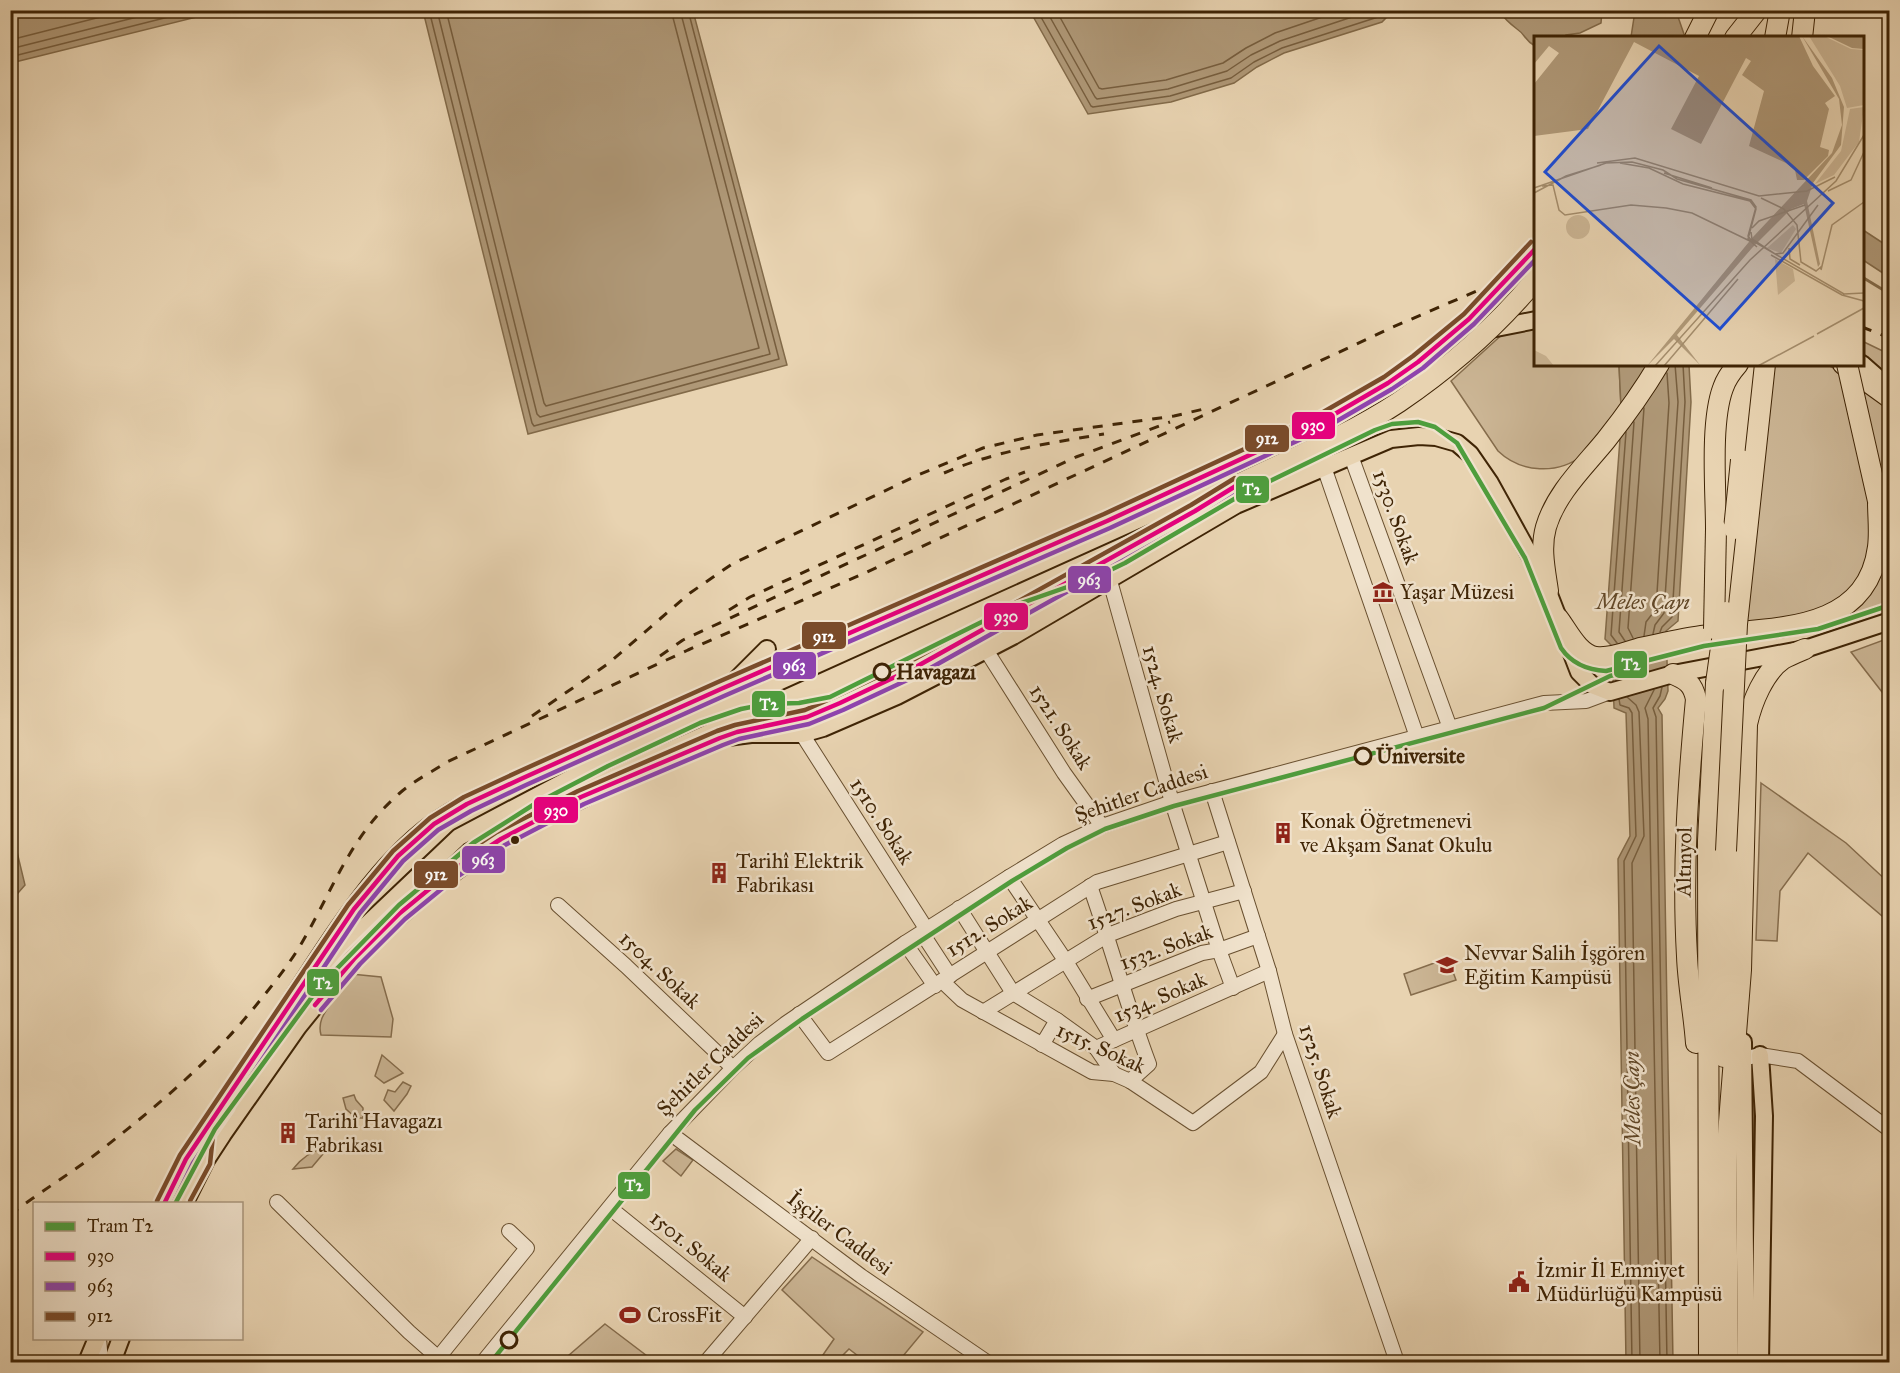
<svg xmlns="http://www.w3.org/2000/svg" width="1900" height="1373" viewBox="0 0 1900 1373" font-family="'IM FELL Great Primer',serif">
<rect width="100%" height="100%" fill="#e8d3b1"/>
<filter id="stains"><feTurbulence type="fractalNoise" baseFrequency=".00333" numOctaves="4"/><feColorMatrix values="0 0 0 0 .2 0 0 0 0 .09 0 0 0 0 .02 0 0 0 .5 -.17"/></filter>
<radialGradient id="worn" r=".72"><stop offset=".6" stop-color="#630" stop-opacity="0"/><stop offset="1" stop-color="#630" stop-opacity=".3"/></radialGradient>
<g fill="#cbb594" stroke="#856c4c" stroke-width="1.5">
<path d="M1535,328l1,36 83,1 2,42c-11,14 -24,37 -38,48 -25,20 -62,18 -85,-4l-47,-70 55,-50z"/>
<polygon points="1862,341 1889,354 1889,380 1863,359"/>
<polygon points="1774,365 1828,365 1841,372 1863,466 1874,529 1865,565 1856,581 1844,594 1816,613 1746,624"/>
<polygon points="1860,385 1889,406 1889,513 1883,498"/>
<polygon points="1886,538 1889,543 1889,602 1829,623"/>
<polygon points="1889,638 1889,701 1851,652"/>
<polygon points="1761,783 1846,843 1889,883 1889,919 1888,921 1808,853 1780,891 1777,941 1756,940"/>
<polygon points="1448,958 1456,980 1411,995 1404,974"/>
<path d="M351,974l30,3 12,42 -2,18 -70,-2c-4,-15 5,-24 13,-36 6,-10 9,-16 17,-25z"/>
<polygon points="382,1055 403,1073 384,1083 375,1076"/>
<polygon points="403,1082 411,1086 407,1094 394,1111 384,1100 388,1090 395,1092"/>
<polygon points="354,1095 356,1100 363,1108 363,1118 356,1118 346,1109 343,1098"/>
<path d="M324,1148h4l-16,19 -19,2c8,-10 17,-18 31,-21z"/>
<polygon points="676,1149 693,1160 681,1176 663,1161"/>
<polygon points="812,1257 923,1332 898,1362 866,1362 849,1349 836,1362 818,1362 834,1339 782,1290"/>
<polygon points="605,1324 655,1362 561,1362"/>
</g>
<g fill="#af9877" stroke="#826a49" stroke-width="1.5">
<polygon points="11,10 221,10 221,11 11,63"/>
<polygon points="423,11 693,11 787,365 528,434"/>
<polygon points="1030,11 1444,11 1407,17 1400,12 1387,17 1382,22 1284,53 1257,67 1234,83 1171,102 1088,114"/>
<path d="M1499,11h103l-1,12 -21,10 -14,2 -2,2 -28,1 -1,8c-11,-6 -9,-11 -18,-17 -8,-6 -13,-11 -18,-18z"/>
<polygon points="1635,11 1676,11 1685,37 1631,37"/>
<polygon points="1863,230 1889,247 1889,277 1863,260"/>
<polygon points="1619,365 1689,365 1691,402 1678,621 1666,631 1668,691 1665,699 1658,708 1662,715 1673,1362 1626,1362 1618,859 1630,836 1626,713 1614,708 1612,646 1605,639 1620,439 1621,407"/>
<polygon points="11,827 25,885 11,901 10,901"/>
</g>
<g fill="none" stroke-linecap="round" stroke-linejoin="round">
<g stroke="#775e3e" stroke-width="1.5">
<polyline points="429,10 532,423 534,426 779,359 688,10"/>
<polyline points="437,10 537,414 540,417 770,354 680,10"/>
<polyline points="446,10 544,403 546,406 759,348 671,10"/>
<polyline points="1037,10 1091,106 1093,107 1170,96 1231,78 1254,62 1282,48 1378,17 1386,10"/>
<polyline points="1046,10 1095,97 1097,99 1168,89 1227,71 1251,55 1280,41 1373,10"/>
<polyline points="1056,10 1099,88 1102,89 1166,80 1223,63 1246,48 1275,33 1343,10"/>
<polyline points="10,40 128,10"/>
<polyline points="10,49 165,10"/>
<polyline points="10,57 196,10"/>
<polyline points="1660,632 1662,627 1672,617 1685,402 1683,364"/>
<polyline points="1653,634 1655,625 1664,613 1678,402 1675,364"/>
<polyline points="1644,636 1646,622 1656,609 1669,403 1667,373"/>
<polyline points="1633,638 1628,628 1644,408"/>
<polyline points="1625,641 1619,632 1634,422"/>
<polyline points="1617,643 1611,635 1626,432"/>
<polyline points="1662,687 1660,696 1653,708 1656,717 1667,1362"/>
<polyline points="1654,690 1645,708 1648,719 1660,1362"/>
<polyline points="1627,697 1636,705 1639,712 1644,836 1632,863 1640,1362"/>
<polyline points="1619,699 1620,705 1629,708 1632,713 1636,836 1624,861 1632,1362"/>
</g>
<polyline stroke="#826a49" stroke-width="3" points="1862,277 1890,294"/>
<defs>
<g id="minor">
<polyline points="1351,456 1450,728"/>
<polyline points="1324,467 1417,737"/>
<polyline points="1110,581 1172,802 1219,950 1233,988"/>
<polyline points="986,650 1064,773 1102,826"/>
<polyline points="802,734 927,930"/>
<polyline points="1212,791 1269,971 1285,1034 1397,1362"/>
<polyline points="1009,877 1065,960 1114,1040"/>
<path d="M1090,886c21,59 37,120 59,178l-19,17"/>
<polyline points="558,905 626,966 733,1068"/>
<polyline points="959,908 1013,993 1057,1020 1096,1048"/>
<polyline points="922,933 950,976"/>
<polyline points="905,943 935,986"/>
<polyline points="942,981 962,1000 1092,1072 1114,1074 1130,1081 1193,1123 1261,1072 1285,1034"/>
<polyline points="1087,999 1202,953 1219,950 1258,936"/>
<polyline points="983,1012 1108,935 1176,909 1244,891"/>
<polyline points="799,1014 828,1053 1097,882 1228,842"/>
<polyline points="1042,1045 1057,1020"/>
<polyline points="1751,1057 1760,1055 1798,1061 1890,1130"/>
<polyline points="1114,1074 1096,1048 1269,971"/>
<polyline points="670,1133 861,1276 987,1362"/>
<polyline points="277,1202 409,1332 443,1362"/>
<polyline points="610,1208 745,1317"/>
<polyline points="99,1338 101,1362"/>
<polyline points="438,1358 527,1248 509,1231"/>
<polyline points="483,1362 670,1133 733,1068 760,1043 785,1024 905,943 1009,877 1063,844 1102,826 1172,802 1544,703 1586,701 1610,692"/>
<polyline points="706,1362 812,1238"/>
</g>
<g id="major">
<polyline points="1486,330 1536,320"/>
<polyline points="1862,364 1887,386"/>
<polyline points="736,680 767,649"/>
<polyline points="298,1004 359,932 459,837 592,767 647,741 1182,500 1301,444 1360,413 1416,378"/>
<polyline points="1743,1042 1746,1362"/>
<polyline points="1760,1055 1764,1116 1760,1362"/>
<polyline points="164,1204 186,1159 275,1030"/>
<polyline points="184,1204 206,1160 223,1134 298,1027 340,975 378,935 430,890 500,839 602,789 720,738 751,734 802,734 823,728 897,696 1013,636 1236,505 1391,439 1419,436 1436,437 1457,443 1470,454 1490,483 1543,579 1579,672 1592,685 1610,692 1673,674 1805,649 1890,621"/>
<polyline points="87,1362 97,1338"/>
<polyline points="112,1362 121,1338"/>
</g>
<g id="highway">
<polyline points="1695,38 1709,10"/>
<polyline points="1735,38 1757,10"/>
<polyline points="1775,38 1780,10"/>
<polyline points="1802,38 1805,10"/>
<polyline points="1843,364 1890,398"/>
<path d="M1716,529c0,-38 -6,-106 7,-141 3,-9 8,-16 15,-24"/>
<path d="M1548,591c-3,-21 -8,-43 -2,-64 10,-34 38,-60 60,-87 19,-24 37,-49 53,-76"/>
<path d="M1558,618c10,13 20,36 38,39 14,2 31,-5 44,-9 18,-4 36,-8 54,-11 67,-11 172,2 184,-90 2,-15 0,-30 0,-46"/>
<path d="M1673,674c14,6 20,10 23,25 -8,86 -14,171 -9,257 1,29 7,58 9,87"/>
<polyline points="720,738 737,732 807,717 881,684 943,652 1195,511 1239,484"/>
<path d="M267,1039c47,-69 99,-166 167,-215 27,-20 59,-32 89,-46"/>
<polyline points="1724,1057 1722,1012 1726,851"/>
<polyline points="1726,1149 1728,1362"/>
<path d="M1726,1160l15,-190 6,-246c5,-22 17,-52 36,-65 7,-4 15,-7 22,-10"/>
<polyline points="1709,1362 1708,841 1716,683"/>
</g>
</defs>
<use href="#minor" stroke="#695030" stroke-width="16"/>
<use href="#major" stroke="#3f2405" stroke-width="20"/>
<use href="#highway" stroke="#3f2405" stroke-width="22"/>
<use href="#minor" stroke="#f0e2cc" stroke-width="14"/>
<use href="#major" stroke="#e8d3b1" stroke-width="16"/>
<use href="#highway" stroke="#e8d3b1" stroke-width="20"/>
<g stroke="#3f2405" stroke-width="3" stroke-dasharray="10 10" stroke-linecap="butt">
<polyline points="1862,327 1890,338"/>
<path d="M944,473c51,-22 105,-30 160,-39"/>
<polyline points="729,610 750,597 1006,479 1025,472"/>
<polyline points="660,656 683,640 1076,457 1170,422"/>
<polyline points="532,716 609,663 690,593 732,564 918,475 983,448 1037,435 1174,416 1204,409"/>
<path d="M10,1215c27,-21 55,-38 82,-58 57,-44 115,-92 161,-148 18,-22 37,-45 51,-70 31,-54 47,-104 97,-147 14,-12 31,-20 46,-30l241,-112 177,-77 528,-246 86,-37 29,-10 28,-3"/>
</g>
<defs>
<g id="highway-bridge">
<polyline points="1847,364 1878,501"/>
<path d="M1239,484c54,-26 110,-49 160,-82 50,-34 98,-76 137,-123"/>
<polyline points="1734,529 1741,460"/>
<polyline points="1714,629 1716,529"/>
<polyline points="1716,683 1726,612"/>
<polyline points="523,778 721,689 1107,521 1321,422 1388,383 1418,362 1469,319 1536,247"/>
<polyline points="1726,851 1737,624 1765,364"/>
</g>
</defs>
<use href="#highway-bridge" stroke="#3f2405" stroke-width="22" stroke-linecap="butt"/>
<use href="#highway-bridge" stroke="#e8d3b1" stroke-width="20"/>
<defs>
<g id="bus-1">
<polyline points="315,1005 354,959 400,913 450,872 501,839 581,797 720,738 737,732 807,717 840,703 914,668 1195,511 1239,484"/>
<polyline points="164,1204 186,1159 354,909 398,856 434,824 467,804 523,778 721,689 1107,521 1321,422 1388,383 1418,362 1469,319 1536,248"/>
</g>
<g id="bus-2">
<polyline points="321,1010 360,964 405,919 455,878 505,845 584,804 723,745 739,739 809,724 843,710 918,675 1199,518 1243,490"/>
<polyline points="173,1204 193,1163 360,913 403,861 438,830 471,811 526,785 724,696 1110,528 1325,428 1392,389 1423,368 1474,324 1536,259"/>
</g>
<g id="bus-3">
<polyline points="309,1000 349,953 395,908 446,866 497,832 578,791 717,731 735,725 805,710 837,696 911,661 1191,505 1235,478"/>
<polyline points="157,1201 180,1155 348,905 393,851 430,818 464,797 520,771 718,682 1104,514 1318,415 1384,377 1413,356 1464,314 1531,242"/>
<polyline points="190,1201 210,1164 213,1135 231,1109"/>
</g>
</defs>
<use href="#bus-1" stroke="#f0e2cc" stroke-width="9"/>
<use href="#bus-2" stroke="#f0e2cc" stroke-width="9"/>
<use href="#bus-3" stroke="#f0e2cc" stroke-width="9"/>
<use href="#bus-1" stroke="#e5007d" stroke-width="4.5"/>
<use href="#bus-2" stroke="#8e44ad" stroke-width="4.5"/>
<use href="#bus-3" stroke="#7a4b2a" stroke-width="4.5"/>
<defs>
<g id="tram-1">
<path d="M175,1204l40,-75 105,-143 79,-81 74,-62 60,-38 75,-39 92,-43 41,-14 26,-5 32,-1 31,-6 186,-92 80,-28 29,-14 116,-68 134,-65 17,-6 26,-2 17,5 22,16 68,115 36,90c11,16 26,22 45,23l98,-25 114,-17 72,-24"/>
<polyline points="491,1362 695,1110 748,1058 802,1019 1012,881 1067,848 1105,829 1174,806 1544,708 1610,676 1622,673"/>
</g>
</defs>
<use href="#tram-1" stroke="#f0e2cc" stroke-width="9"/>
<use href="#tram-1" stroke="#4e9e3d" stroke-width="4.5"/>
</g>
<defs>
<symbol id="museum-bare" viewBox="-9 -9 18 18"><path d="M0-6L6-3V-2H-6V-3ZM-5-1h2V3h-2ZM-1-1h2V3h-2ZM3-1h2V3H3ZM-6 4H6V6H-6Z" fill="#8f2418" stroke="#f0e2cc" stroke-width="2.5" paint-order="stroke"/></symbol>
<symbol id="building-bare" viewBox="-9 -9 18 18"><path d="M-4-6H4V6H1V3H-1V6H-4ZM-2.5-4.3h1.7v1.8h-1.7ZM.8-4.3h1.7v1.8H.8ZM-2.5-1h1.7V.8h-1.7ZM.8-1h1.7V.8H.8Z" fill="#8f2418" stroke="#f0e2cc" stroke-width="2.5" paint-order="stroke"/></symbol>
<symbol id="school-bare" viewBox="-9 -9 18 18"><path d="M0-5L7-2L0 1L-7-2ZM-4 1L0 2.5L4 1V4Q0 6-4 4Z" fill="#8f2418" stroke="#f0e2cc" stroke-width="2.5" paint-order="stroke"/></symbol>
<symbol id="civic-bare" viewBox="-9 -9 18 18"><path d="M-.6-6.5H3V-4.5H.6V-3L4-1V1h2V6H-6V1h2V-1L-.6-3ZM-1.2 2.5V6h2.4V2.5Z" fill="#8f2418" stroke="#f0e2cc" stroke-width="2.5" paint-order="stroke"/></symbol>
<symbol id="stadium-bare" viewBox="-9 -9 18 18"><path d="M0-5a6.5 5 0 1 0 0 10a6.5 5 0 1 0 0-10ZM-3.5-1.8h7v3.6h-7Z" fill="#8f2418" stroke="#f0e2cc" stroke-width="2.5" paint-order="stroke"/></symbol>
</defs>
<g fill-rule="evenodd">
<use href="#museum-bare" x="1368" y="577" width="30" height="30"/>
<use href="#building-bare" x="1268" y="818" width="30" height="30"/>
<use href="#building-bare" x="704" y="858" width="30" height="30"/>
<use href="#school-bare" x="1432" y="950" width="30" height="30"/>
<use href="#building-bare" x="273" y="1118" width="30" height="30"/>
<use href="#civic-bare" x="1504" y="1267" width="30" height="30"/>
<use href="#stadium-bare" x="615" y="1300" width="30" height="30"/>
</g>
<g fill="#f0e2cc" stroke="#3f2405" stroke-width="3">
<circle cx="882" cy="672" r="8"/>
<circle cx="1363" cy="756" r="8"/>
<circle cx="509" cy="1340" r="8"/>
</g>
<circle fill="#3f2405" stroke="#f0e2cc" stroke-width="2" cx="515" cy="840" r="5"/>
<g text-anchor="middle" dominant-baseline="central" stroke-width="5" stroke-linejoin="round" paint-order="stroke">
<g font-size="21" fill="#3f2405" stroke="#f0e2cc">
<text transform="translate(1396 517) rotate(70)">1530. Sokak</text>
<text transform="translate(1163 694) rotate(74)">1524. Sokak</text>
<text transform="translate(1061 727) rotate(57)">1521. Sokak</text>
<text transform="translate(1141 793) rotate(-19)">Şehitler Caddesi</text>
<text transform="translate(882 821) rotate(57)">1510. Sokak</text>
<text transform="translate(1684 862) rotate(-89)">Altınyol</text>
<text transform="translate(1134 906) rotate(-21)">1527. Sokak</text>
<text transform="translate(989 926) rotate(-32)">1512. Sokak</text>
<text transform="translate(1166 947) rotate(-20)">1532. Sokak</text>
<text transform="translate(660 970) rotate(43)">1504. Sokak</text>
<text transform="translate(1160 997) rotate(-23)">1534. Sokak</text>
<text transform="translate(1101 1048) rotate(24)">1515. Sokak</text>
<text transform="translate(710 1064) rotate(-44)">Şehitler Caddesi</text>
<text transform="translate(1321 1071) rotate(72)">1525. Sokak</text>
<text transform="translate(840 1233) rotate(37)">İşçiler Caddesi</text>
<text transform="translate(691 1246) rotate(39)">1501. Sokak</text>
</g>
<g font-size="21" fill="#3f2405" stroke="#f0e2cc" text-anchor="start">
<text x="1400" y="592">Yaşar Müzesi</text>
<text x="1300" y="821">Konak Öğretmenevi<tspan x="1300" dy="24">ve Akşam Sanat Okulu</tspan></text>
<text x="736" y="861">Tarihî Elektrik<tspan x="736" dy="24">Fabrikası</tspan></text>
<text x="1464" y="953">Nevvar Salih İşgören<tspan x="1464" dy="24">Eğitim Kampüsü</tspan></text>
<text x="305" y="1121">Tarihî Havagazı<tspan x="305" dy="24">Fabrikası</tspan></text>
<text x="1536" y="1270">İzmir İl Emniyet<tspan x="1536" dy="24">Müdürlüğü Kampüsü</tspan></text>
<text x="647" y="1315">CrossFit</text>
</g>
<g font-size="21" font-weight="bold" fill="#3f2405" stroke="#f0e2cc" text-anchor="start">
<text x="896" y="672">Havagazı</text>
<text x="1376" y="756">Üniversite</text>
</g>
<g font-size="22" font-style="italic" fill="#614727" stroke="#f0e2cc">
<text x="1643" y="601">Meles Çayı</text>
<text transform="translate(1632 1098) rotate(-91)">Meles Çayı</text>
</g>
</g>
<g transform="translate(1534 36)">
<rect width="330" height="330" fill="#e8d3b1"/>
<path d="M275,0h15l27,13 13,1v55l-17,3 -7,-22zM330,71l-5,35 -25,33 -19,9 26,-33 9,-42zM32 191a12 12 0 1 1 24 0a12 12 0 1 1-24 0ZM259,189l3,4 -15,24 -14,-5zM241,223l18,10 2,12 -17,14zM0,314l12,6 8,10h-20z" fill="#cbb594"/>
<path d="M0,0h265l14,30 22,30 -10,7 4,6 -9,38 9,3 -1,6 -24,24h-7l-2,-10 -9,-7 -37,-17 15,-55 -22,-16 9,-14 -5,-3 -45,86 -30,-15 28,-53 -65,-34 -46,87 -54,7v-52l25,-31 -10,-7 -15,18zM268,0l30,42 12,29 -3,38 -28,38 -6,18 13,63 -2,3 -14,-63 -13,5 -39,39 -75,87 23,30 -26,-26 -27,27 106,-129 79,-84 10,-28 -3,-26zM293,0h37v13l-12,-1z" fill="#af9877"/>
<path fill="none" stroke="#a48d6c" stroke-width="1.5" d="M63,127l38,-5 124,38 48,-5 28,-14M86,127l29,5 34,16 67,17 6,8 -8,30 9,8M130,137l48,15M8,150l11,-1 6,25 6,5 66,-10 35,3 26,5 62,30M0,152l72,-25 26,-1 31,8 14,9 74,21 5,7 -8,29 3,4 93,54 20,-1M294,155l23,-11 13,-28M0,157l32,-17 35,-11M227,162l23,11 13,16 4,37 15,9 6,-5M218,192l7,-7 46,-16M217,196l1,7 23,15 8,-1 35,-48M255,212l1,11 10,6M237,219l71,40 22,6M287,234l11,-45 32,-23M283,298l47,-26M121,330l95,-106 86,-79 28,-46M130,330l74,-87M224,330l56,-30"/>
<path fill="#1d4ed8" fill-opacity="0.15" stroke="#1d4ed8" stroke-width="3" d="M125,10l174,157 -113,126 -175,-157z"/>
<rect width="330" height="330" fill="none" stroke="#3f2405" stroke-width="3"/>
</g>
<g stroke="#f0e2cc" stroke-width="2">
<rect x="1291" y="411" width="45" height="29" rx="6" fill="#e5007d"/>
<rect x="1244" y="424" width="46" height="29" rx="6" fill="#7a4b2a"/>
<rect x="1235" y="475" width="35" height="29" rx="6" fill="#4e9e3d"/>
<rect x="1067" y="565" width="45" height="29" rx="6" fill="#8e44ad"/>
<rect x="983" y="602" width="46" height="29" rx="6" fill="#e5007d"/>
<rect x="801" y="621" width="46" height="29" rx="6" fill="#7a4b2a"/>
<rect x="1613" y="650" width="35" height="29" rx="6" fill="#4e9e3d"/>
<rect x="772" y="651" width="45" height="29" rx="6" fill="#8e44ad"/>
<rect x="751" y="690" width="35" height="28" rx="6" fill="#4e9e3d"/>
<rect x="533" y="796" width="46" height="28" rx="6" fill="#e5007d"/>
<rect x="461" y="845" width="45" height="29" rx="6" fill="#8e44ad"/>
<rect x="413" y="860" width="46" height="29" rx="6" fill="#7a4b2a"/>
<rect x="306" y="968" width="34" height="29" rx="6" fill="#4e9e3d"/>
<rect x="617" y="1171" width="34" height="29" rx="6" fill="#4e9e3d"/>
</g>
<g font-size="16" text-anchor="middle" font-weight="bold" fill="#fff">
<text x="1313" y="431">930</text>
<text x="1267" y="444">912</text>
<text x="1252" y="495">T2</text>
<text x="1089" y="585">963</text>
<text x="1006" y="622">930</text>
<text x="824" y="642">912</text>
<text x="1631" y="670">T2</text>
<text x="794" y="671">963</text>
<text x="769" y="710">T2</text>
<text x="556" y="816">930</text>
<text x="483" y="865">963</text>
<text x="436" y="880">912</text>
<text x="323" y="989">T2</text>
<text x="634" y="1191">T2</text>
</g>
<rect width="1900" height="1373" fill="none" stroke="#e8d3b1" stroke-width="36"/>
<rect x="12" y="12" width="1876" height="1349" fill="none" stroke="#3f2405" stroke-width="3"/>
<rect x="18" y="18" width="1864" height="1337" fill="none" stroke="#3f2405" stroke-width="1.5"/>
<rect x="33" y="1202" width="210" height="138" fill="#f0e2cc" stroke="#a9967c" stroke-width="1.5"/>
<rect x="45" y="1222" width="30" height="9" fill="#4e9e3d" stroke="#a9967c" stroke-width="1.5"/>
<text x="87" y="1232" font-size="18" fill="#3f2405">Tram T2</text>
<rect x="45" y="1252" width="30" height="9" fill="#e5007d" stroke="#a9967c" stroke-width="1.5"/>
<text x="87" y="1262" font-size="18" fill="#3f2405">930</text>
<rect x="45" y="1282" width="30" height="9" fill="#8e44ad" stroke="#a9967c" stroke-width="1.5"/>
<text x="87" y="1292" font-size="18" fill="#3f2405">963</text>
<rect x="45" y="1312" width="30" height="9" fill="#7a4b2a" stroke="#a9967c" stroke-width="1.5"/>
<text x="87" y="1322" font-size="18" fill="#3f2405">912</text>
<rect width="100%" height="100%" filter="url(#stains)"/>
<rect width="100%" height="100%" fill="url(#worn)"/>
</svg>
